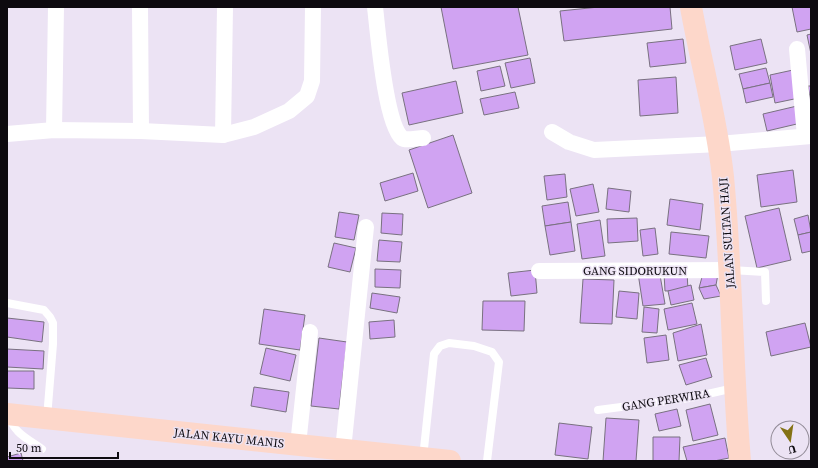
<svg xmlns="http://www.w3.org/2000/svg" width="818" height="468" viewBox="0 0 818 468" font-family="'Source Serif 4',serif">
<rect width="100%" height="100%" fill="#ece3f4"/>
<g fill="#d0a3f2" stroke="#797180">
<polygon points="441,7 518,7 528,55 453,69"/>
<polygon points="599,7 670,7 672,29 564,41 560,11"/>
<polygon points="792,7 811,7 811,29 797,32"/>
<polygon points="811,34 811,54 807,35"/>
<polygon points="683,39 686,63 650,67 647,43"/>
<polygon points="761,39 767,63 735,70 730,46"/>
<polygon points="530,58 535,83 511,88 505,63"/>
<polygon points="500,66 505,86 481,91 477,71"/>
<polygon points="766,68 770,83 743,89 739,74"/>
<polygon points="793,70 799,98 775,103 770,75"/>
<polygon points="676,77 678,113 640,116 638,80"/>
<polygon points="456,81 463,113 409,125 402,93"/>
<polygon points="770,83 773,97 746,103 743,89"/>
<polygon points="808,86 811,86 811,103"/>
<polygon points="515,92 519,108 484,115 480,99"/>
<polygon points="797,106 801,123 767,131 763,114"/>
<polygon points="453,135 472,193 428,208 409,150"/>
<polygon points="793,170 797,202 761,207 757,175"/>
<polygon points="413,173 418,191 385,201 380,183"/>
<polygon points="565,174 567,197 547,200 544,176"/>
<polygon points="593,184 599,212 576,216 570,189"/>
<polygon points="608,188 631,191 629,212 606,209"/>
<polygon points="670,199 703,204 700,230 667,225"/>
<polygon points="568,202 571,222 545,226 542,206"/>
<polygon points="779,208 791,260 757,268 745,216"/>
<polygon points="339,212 359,215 354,240 335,237"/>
<polygon points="382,213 403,214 402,235 381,233"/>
<polygon points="808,215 811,232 798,235 794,219"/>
<polygon points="637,218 638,241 608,243 607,219"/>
<polygon points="600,220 605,256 582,259 577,224"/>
<polygon points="571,222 575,251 550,255 545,226"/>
<polygon points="655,228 658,254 643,256 640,230"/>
<polygon points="671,232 709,236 706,258 669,254"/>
<polygon points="811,232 811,251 802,253 798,235"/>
<polygon points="379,240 402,242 400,262 377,261"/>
<polygon points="334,243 356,248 350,272 328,267"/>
<polygon points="375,269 401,270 400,288 375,287"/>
<polygon points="535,270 537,293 511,296 508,273"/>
<polygon points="687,272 688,290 665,291 664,273"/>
<polygon points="638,273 660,275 665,304 643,306"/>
<polygon points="718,274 716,285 699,288 702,277"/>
<polygon points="583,279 614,280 612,324 580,323"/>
<polygon points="691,285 694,300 671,305 668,291"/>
<polygon points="716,285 721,296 704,299 699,288"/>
<polygon points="619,291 639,293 637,319 616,317"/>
<polygon points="372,293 400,297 397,313 370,308"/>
<polygon points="483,301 525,301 524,331 482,330"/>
<polygon points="692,303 697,324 668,330 664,309"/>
<polygon points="644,307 659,309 657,333 642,332"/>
<polygon points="264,309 305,315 300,350 259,344"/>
<polygon points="7,318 44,322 42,342 7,337"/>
<polygon points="394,320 395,337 370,339 369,322"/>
<polygon points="805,323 811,347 771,356 766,332"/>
<polygon points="701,324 707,355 678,361 673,333"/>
<polygon points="666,335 669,360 647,363 644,338"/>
<polygon points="319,338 347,342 339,409 311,406"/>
<polygon points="266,348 296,355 290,381 260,374"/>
<polygon points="7,349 44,351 43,369 7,367"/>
<polygon points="706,358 712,377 686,385 679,365"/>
<polygon points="7,371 34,371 34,389 7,388"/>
<polygon points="254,387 289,392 286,412 251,406"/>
<polygon points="710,404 718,435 693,441 686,410"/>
<polygon points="677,409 681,426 659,431 655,414"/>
<polygon points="606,418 639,420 636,461 603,461"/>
<polygon points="559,423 592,427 588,459 555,455"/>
<polygon points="653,437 680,437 679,461 653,461"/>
<polygon points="725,438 729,458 714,461 687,461 683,447"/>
<polygon points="21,453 23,461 7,461 7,457"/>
</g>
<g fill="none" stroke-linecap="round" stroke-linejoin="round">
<g stroke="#fff" stroke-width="8">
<polyline points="731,270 765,272 766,301"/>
<polyline points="7,303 44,310 50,317 53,323 53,344 47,418"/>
<polyline points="598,410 690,398 734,388"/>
<path d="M9,415c4,18 19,24 33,34"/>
<polyline points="423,458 434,354 440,346 449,343 474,346 492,352 499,362 487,461"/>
</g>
<g stroke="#fff" stroke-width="16">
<polyline points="140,7 141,131"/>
<path d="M375,7c3,25 10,116 27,131 4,3 15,0 21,0"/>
<polyline points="797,49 805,136"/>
<polyline points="54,130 56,7"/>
<polyline points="552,132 569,142 594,150 719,144 811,136"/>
<polyline points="7,134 54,130 141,131 223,135 254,127 289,111 307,96 312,81 313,7"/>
<polyline points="223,135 225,7"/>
<polyline points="539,271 731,270"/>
<polyline points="298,445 310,332"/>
<polyline points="343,450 366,227"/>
</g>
<g stroke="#fdd7ca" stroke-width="22">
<path d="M691,7c10,56 26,113 32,170 9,94 9,189 17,284"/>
<polyline points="7,414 450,461"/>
</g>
</g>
<g text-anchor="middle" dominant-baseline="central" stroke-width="3" stroke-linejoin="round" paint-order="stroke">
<g font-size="12" fill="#0d0a0f" stroke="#ece3f4">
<text transform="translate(727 233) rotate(-94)">JALAN SULTAN HAJI</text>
<text x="635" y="271">GANG SIDORUKUN</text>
<text transform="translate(666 400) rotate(-9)">GANG PERWIRA</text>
<text transform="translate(229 438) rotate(6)">JALAN KAYU MANIS</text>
</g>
</g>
<rect width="818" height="468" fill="none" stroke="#0d0a0f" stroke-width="16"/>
<g transform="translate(790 440) rotate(167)"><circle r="19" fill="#ece3f4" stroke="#938c98"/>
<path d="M0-3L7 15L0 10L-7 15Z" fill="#847214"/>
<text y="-6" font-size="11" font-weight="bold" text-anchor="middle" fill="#0d0a0f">U</text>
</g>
<path d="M10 452v6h108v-6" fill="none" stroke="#0d0a0f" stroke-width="2"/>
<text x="16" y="452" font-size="12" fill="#0d0a0f" stroke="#ece3f4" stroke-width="3" paint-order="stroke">50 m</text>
</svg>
